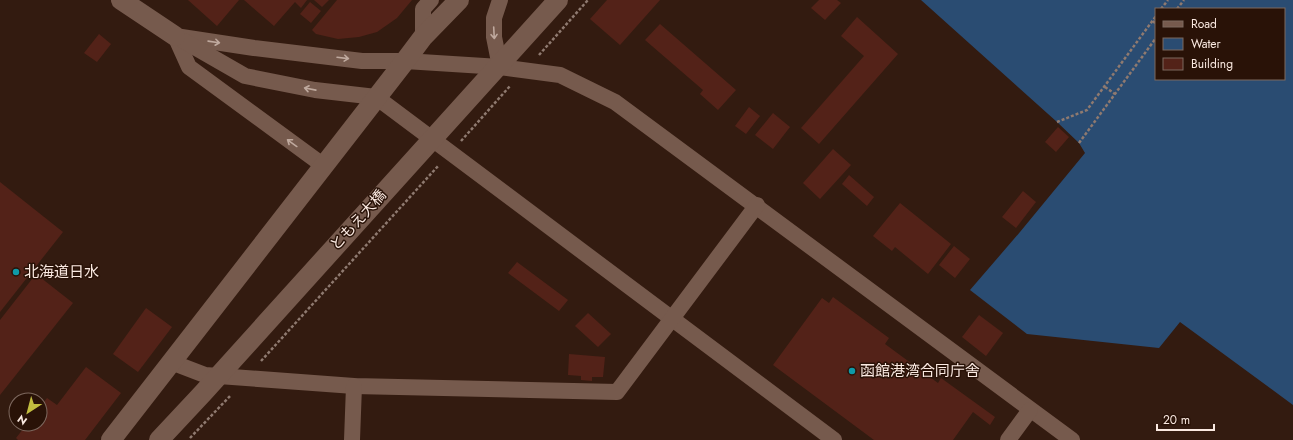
<svg xmlns="http://www.w3.org/2000/svg" width="1293" height="440" viewBox="0 0 1293 440" font-family="Jost,'Noto Sans JP',sans-serif">
<rect width="100%" height="100%" fill="#331b10"/>
<path fill="#2a4c72" fill-rule="evenodd" d="M921,0h372v405l-113,-83 -21,26 -132,-14 -57,-44 50,-58 65,-79 -6,-10 -22,-21zM1156,9h128v70h-128z"/>
<g fill="#532218">
<polygon points="188,0 239,0 217,26"/>
<polygon points="244,0 307,0 301,8 295,2 274,26"/>
<polygon points="314,0 329,0 322,7"/>
<polygon points="337,0 412,0 397,18 377,32 359,37 338,39 316,34 312,30"/>
<polygon points="607,0 660,0 620,45 590,19"/>
<polygon points="819,0 837,0 841,3 825,20 811,8"/>
<polygon points="310,2 321,11 311,23 300,14"/>
<polygon points="857,17 898,54 819,144 801,128 864,56 841,36"/>
<polygon points="660,24 736,90 718,110 700,94 703,90 645,40"/>
<polygon points="99,34 111,44 97,62 84,53"/>
<polygon points="749,107 760,116 746,134 735,126"/>
<polygon points="773,113 790,127 773,149 755,135"/>
<polygon points="1058,127 1069,137 1056,152 1045,142"/>
<polygon points="833,149 851,165 820,199 803,183"/>
<polygon points="849,175 874,197 867,206 842,184"/>
<polygon points="0,182 63,232 0,312"/>
<polygon points="1023,191 1036,202 1016,228 1002,217"/>
<polygon points="900,203 951,244 928,274 895,247 892,251 873,236"/>
<polygon points="954,246 970,259 955,278 939,265"/>
<polygon points="517,262 568,300 559,311 508,273"/>
<polygon points="36,274 73,303 0,395 0,320"/>
<polygon points="833,297 889,338 885,344 938,383 941,378 995,417 990,425 973,412 953,440 874,440 773,365 822,298 829,303"/>
<polygon points="146,308 172,327 138,372 113,354"/>
<polygon points="588,313 611,334 598,347 575,326"/>
<polygon points="979,315 1003,333 986,356 962,337"/>
<polygon points="569,354 605,357 603,377 592,377 592,381 581,380 581,376 568,375"/>
<polygon points="86,367 121,393 85,440 18,440 16,438 27,424 40,424 40,407 47,398 57,405"/>
</g>
<g fill="none" stroke-linecap="round" stroke-linejoin="round">
<g stroke="#8f7a70" stroke-width="2.5" stroke-dasharray="3 2" stroke-linecap="butt">
<polyline points="1161,9 1168,0"/>
<polyline points="1177,9 1184,0"/>
<polyline points="1153,21 1156,24"/>
<polyline points="539,55 588,0"/>
<polyline points="1105,87 1115,94"/>
<polyline points="1057,122 1087,110 1156,16"/>
<polyline points="461,141 510,86"/>
<polyline points="1079,143 1156,38"/>
<polyline points="261,361 439,165"/>
<polyline points="190,438 231,395"/>
</g>
<g stroke="#765a4d" stroke-width="16">
<polyline points="175,36 254,48 362,61 405,61 500,67 560,75 615,102 1072,440"/>
<polyline points="175,36 189,67 324,166"/>
<polyline points="423,37 423,9 431,0"/>
<polyline points="184,41 245,76 315,90 376,97 834,440"/>
<polyline points="500,67 494,37 494,18 500,0"/>
<polyline points="171,362 205,375 354,386 617,392 757,205"/>
<polyline points="352,440 354,386"/>
<polyline points="1008,440 1030,410"/>
</g>
<g stroke="#765a4d" stroke-width="20">
<polyline points="121,0 175,36"/>
<polyline points="111,440 405,61 423,37 459,0"/>
<polyline points="159,440 203,393 558,0"/>
</g>
</g>
<defs><path id="oneway-shaft" d="M-6 0H5M1.5-3L5.5 0L1.5 3" fill="none" stroke-width="1.6" stroke-linecap="round" stroke-linejoin="round"/></defs>
<g stroke="#bfa99e">
<use href="#oneway-shaft" transform="translate(494 33) rotate(87)"/>
<use href="#oneway-shaft" transform="translate(214 42) rotate(8)"/>
<use href="#oneway-shaft" transform="translate(343 58) rotate(7)"/>
<use href="#oneway-shaft" transform="translate(310 89) rotate(-169)"/>
<use href="#oneway-shaft" transform="translate(292 143) rotate(-144)"/>
</g>
<g fill="#0f9aa8" stroke="#291207" stroke-width="1.5">
<circle cx="16" cy="272" r="4"/>
<circle cx="852" cy="371" r="4"/>
</g>
<g text-anchor="middle" dominant-baseline="central" stroke-width="3" stroke-linejoin="round" paint-order="stroke">
<g font-size="15" fill="#fae9e1" stroke="#291207">
<text transform="translate(358 220) rotate(-48)">ともえ大橋</text>
</g>
<g font-size="15" fill="#fae9e1" stroke="#291207" text-anchor="start">
<text x="24" y="272">北海道日水</text>
<text x="860" y="371">函館港湾合同庁舎</text>
</g>
</g>
<rect x="1155" y="8" width="130" height="72" fill="#291207" stroke="#7d685e"/>
<rect x="1163" y="21" width="20" height="6" fill="#765a4d" stroke="#7d685e"/>
<text x="1191" y="28" font-size="12" fill="#fae9e1">Road</text>
<rect x="1163" y="38" width="20" height="12" fill="#2a4c72" stroke="#7d685e"/>
<text x="1191" y="48" font-size="12" fill="#fae9e1">Water</text>
<rect x="1163" y="58" width="20" height="12" fill="#532218" stroke="#7d685e"/>
<text x="1191" y="68" font-size="12" fill="#fae9e1">Building</text>
<g transform="translate(28 412) rotate(216)"><circle r="19" fill="#291207" stroke="#7d685e"/>
<path d="M0-3L7 15L0 10L-7 15Z" fill="#c2bd3f"/>
<text y="-6" font-size="11" font-weight="bold" text-anchor="middle" fill="#fae9e1">N</text>
</g>
<path d="M1157 424v6h57v-6" fill="none" stroke="#fae9e1" stroke-width="2"/>
<text x="1163" y="424" font-size="12" fill="#fae9e1" stroke="#291207" stroke-width="3" paint-order="stroke">20 m</text>
</svg>
